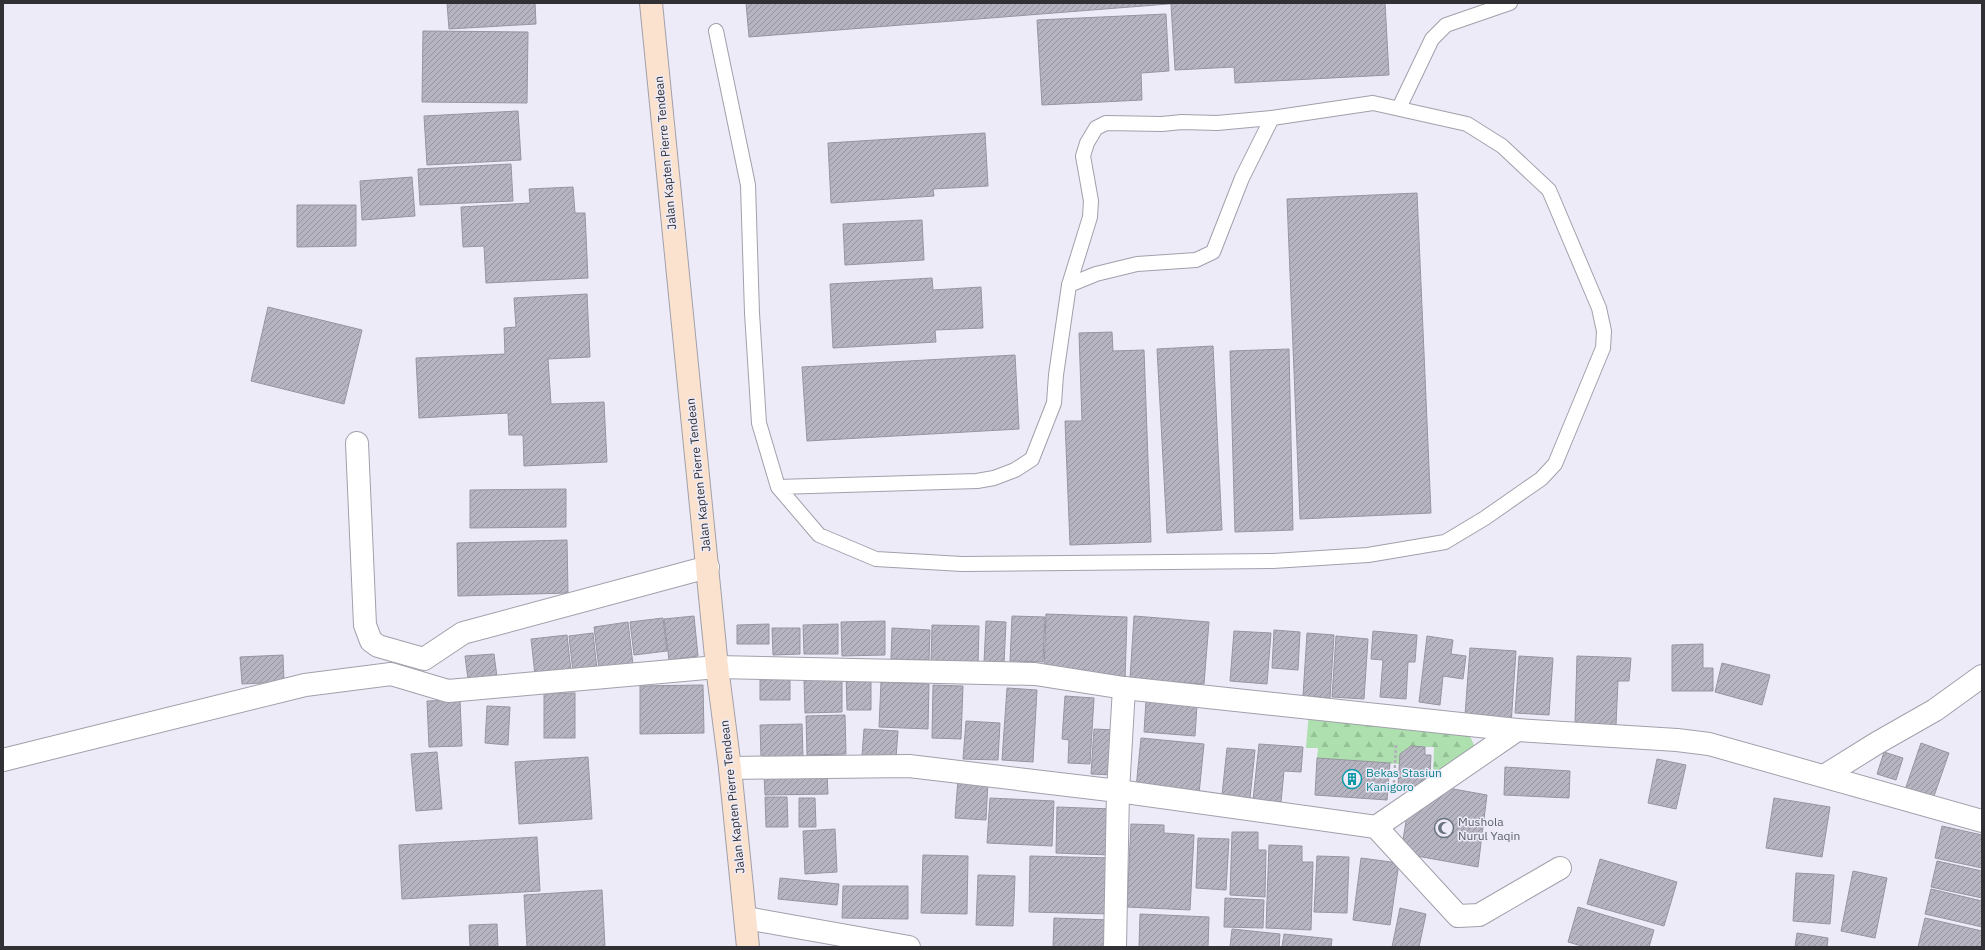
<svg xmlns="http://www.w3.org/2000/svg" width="1985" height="950" viewBox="0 0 1985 950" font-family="'IBM Plex Sans',sans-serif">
<defs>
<pattern id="forest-firs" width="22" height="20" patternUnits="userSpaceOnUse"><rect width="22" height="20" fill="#ade0ae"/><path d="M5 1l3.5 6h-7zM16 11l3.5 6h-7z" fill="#95c196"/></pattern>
<pattern id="building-hatch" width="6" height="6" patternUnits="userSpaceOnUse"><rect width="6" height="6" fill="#b6b4c0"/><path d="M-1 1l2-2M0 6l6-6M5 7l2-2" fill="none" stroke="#95939d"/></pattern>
</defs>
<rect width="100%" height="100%" fill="#edebf8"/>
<polygon fill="url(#forest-firs)" points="1309,711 1470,736 1474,745 1472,750 1433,778 1434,747 1411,747 1400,754 1399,764 1317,758 1318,748 1306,748"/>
<g fill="url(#building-hatch)" stroke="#9695a0">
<polygon points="447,3 535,3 536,24 449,29"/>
<polygon points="746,3 1181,3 749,37"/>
<polygon points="1188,3 1385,3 1389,75 1235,83 1234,67 1175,70 1171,4"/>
<polygon points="1166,14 1169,71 1141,73 1142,100 1042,105 1037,20"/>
<polygon points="423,31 528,32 527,103 422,102"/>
<polygon points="518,111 521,160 427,165 424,116"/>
<polygon points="985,133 988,186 933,189 934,196 831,203 828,143"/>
<polygon points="511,164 513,201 420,205 418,169"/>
<polygon points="412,177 415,216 362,220 360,181"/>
<polygon points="573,187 575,213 585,213 588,278 486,283 484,246 463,247 461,207 530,203 529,189"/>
<polygon points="1417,193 1431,513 1300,519 1287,199"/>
<polygon points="297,205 356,205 356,246 297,247"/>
<polygon points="922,220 924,260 845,265 843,224"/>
<polygon points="932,278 933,290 981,287 983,328 935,330 936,342 833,348 830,284"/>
<polygon points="587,294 590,357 548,359 551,404 604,402 607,462 524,466 523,435 509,435 508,413 419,418 416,358 505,354 504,328 516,327 514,298"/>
<polygon points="268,307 362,330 344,404 251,381"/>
<polygon points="1112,332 1113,351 1144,350 1151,542 1070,545 1065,421 1082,421 1079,333"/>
<polygon points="1213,346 1222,530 1167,533 1157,349"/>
<polygon points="1289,349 1293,530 1235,532 1230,351"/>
<polygon points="1015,355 1019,429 807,441 802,367"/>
<polygon points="566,489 566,527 470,528 470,490"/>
<polygon points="567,540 568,593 458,596 457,543"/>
<polygon points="1046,614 1127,617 1125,680 1086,679 1086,670 1044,669"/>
<polygon points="694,616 698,656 669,660 664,619"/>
<polygon points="1012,616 1045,617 1043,662 1010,661"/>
<polygon points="1134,616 1209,622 1204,684 1130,679"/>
<polygon points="663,618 667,651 634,655 630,622"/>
<polygon points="885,621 885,655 842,656 841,622"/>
<polygon points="986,621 1006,622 1004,664 984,663"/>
<polygon points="628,622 633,665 599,669 594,627"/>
<polygon points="769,624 769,644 737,644 737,625"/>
<polygon points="838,624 838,654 804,654 803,625"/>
<polygon points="932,625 979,626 978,664 931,663"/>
<polygon points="772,628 800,628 800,654 773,655"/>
<polygon points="892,628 930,630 929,660 891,659"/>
<polygon points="1274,630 1300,632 1298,670 1272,668"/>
<polygon points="1234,631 1271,633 1267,684 1230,681"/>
<polygon points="1373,631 1417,635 1415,662 1408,662 1406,699 1380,697 1383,660 1371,659"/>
<polygon points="593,633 597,669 573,672 569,636"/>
<polygon points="1307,633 1334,635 1330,698 1303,696"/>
<polygon points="567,635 571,671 535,675 531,639"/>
<polygon points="1336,636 1368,639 1364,699 1332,697"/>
<polygon points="1427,636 1453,640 1451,654 1466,656 1463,679 1443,676 1440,705 1419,702"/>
<polygon points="1703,644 1703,668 1713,668 1713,691 1672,691 1672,645"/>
<polygon points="1470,648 1516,651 1511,725 1465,715"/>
<polygon points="494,654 497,677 468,679 465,656"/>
<polygon points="283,655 284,682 242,684 240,657"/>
<polygon points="1519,656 1553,658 1549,715 1515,713"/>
<polygon points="1577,656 1631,658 1629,681 1618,681 1616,725 1575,723"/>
<polygon points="1722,663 1770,675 1762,705 1715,692"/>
<polygon points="871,671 871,710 847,710 846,672"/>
<polygon points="790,679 790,700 760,700 760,680"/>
<polygon points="804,680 842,680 842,712 805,713"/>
<polygon points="881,682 929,684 928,729 879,727"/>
<polygon points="703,685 704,733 640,734 640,686"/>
<polygon points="933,685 963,686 961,739 932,738"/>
<polygon points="1007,688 1037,690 1033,762 1002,760"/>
<rect x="544" y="693" width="31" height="45"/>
<polygon points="1065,696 1094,698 1090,764 1068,763 1069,740 1062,739"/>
<polygon points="460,700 462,746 429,747 427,701"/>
<polygon points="1146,701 1197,705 1195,736 1144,732"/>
<polygon points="487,706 510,707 508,745 485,743"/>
<polygon points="845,715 846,754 807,755 806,716"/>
<polygon points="966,721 1000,723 998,760 963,759"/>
<polygon points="802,724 803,757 761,757 760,725"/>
<polygon points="864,729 898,731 896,758 862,756"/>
<polygon points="1094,729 1116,730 1114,775 1091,774"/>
<polygon points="1141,738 1204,744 1199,794 1136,788"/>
<polygon points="1921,743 1949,753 1933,799 1905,790"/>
<polygon points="1259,744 1303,747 1301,772 1284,771 1281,802 1253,800"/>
<polygon points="1411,746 1425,747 1425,755 1431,755 1430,776 1415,786 1398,785 1400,754"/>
<polygon points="1227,748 1255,750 1250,798 1222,795"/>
<polygon points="437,752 442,809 416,811 411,754"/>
<polygon points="1884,752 1903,758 1896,780 1877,774"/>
<polygon points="588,757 592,819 519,824 515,762"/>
<polygon points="1317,758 1390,763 1387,800 1315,795"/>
<polygon points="1657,759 1686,765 1676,809 1648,803"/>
<polygon points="1505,767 1570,771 1569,798 1504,795"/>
<polygon points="827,773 828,794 765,795 764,775"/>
<polygon points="958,779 988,781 986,820 955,818"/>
<polygon points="1448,788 1487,795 1478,867 1411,855 1411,849 1402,846 1408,809"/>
<polygon points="765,797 787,797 788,827 766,827"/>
<polygon points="799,798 815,798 816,827 799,827"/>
<polygon points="990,798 1054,801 1052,846 987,843"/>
<polygon points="1774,798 1830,807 1822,857 1766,848"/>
<polygon points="1057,807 1112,809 1110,855 1056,853"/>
<polygon points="1131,824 1164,825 1164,833 1194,835 1190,910 1127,907"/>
<polygon points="1942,826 1982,835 1982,868 1935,858"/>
<polygon points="835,829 837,872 805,874 803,831"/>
<polygon points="1232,832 1258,832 1258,850 1266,850 1265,897 1230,895"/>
<polygon points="537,837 540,891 402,899 399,845"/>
<polygon points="1198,838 1229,839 1226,890 1196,888"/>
<polygon points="1269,845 1302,846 1302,862 1313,862 1311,930 1266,928"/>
<polygon points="923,855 968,856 967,914 921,913"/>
<polygon points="1030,856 1112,858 1110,914 1029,912"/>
<polygon points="1317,856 1349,857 1347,913 1314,912"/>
<polygon points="1361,858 1399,863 1390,925 1353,920"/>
<polygon points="1600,859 1677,882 1664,926 1587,904"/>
<polygon points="1937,861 1982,871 1982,898 1931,887"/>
<polygon points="1853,871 1887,878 1875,938 1841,931"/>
<polygon points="1796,873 1834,875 1830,924 1793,921"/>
<polygon points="978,875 1015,876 1013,926 976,925"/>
<polygon points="780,878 839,884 837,905 778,899"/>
<polygon points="843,886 908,886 908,919 842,918"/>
<polygon points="1931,889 1982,901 1982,927 1925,914"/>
<polygon points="602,890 605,947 527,947 524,895"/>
<polygon points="1225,898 1264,900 1263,928 1224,927"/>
<polygon points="1578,907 1654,930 1649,947 1585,947 1568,942"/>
<polygon points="1400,908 1426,914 1419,947 1392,947"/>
<polygon points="1140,914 1209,917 1208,947 1139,947"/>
<polygon points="1054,918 1110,920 1108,947 1053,947"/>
<polygon points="1925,918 1982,931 1982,947 1918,947"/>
<polygon points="497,924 498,947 470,947 469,925"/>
<polygon points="1232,929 1280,934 1279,947 1230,947"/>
<polygon points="1797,933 1828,938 1827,947 1795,947"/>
<polygon points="1284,934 1332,939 1331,947 1282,947"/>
</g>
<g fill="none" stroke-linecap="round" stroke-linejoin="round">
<defs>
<g id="lane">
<polyline points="716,31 748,185 752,313 759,423 778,487 819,535 876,559 962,564 1273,561 1368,555 1445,542 1485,518 1525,490 1541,479 1555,464 1603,348 1604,331 1599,308 1549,190 1502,146 1467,124 1373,103 1272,118 1217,123 1182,122 1162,124 1106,123 1096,128 1087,143 1083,156 1091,201 1090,217 1069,285 1056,375 1054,403 1032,459 1015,470 994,478 977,481 778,487"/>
<polyline points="1399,108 1432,39 1446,25 1510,3"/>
<polyline points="1069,285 1096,274 1137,264 1196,260 1213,252 1242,178 1272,118"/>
</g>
<g id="street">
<polyline points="357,443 365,625 371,641 378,646 424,659 463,633 708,567"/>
<polyline points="3,760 305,685 391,674 448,691 717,667 1035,674 1124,688 1517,730 1677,740 1709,744 1982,821"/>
<polyline points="730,768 909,766 1118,791 1376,827 1458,916 1479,915 1560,868"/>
<polyline points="1824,776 1877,743 1935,710 1982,676"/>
<polyline points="1376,827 1517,730"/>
<polyline points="746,918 909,947"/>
<polyline points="1115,947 1118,791 1124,688"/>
</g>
<polyline id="secondary" points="651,3 717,667 730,768 748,947"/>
</defs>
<use href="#lane" stroke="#a1a0ab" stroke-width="16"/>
<use href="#street" stroke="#a1a0ab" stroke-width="24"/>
<use href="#secondary" stroke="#a1a0ab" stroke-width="24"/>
<polyline stroke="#b1b0ba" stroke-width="2.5" stroke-dasharray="3 2" stroke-linecap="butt" points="1394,783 1396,744"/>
<use href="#lane" stroke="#fff" stroke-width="14"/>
<use href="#street" stroke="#fff" stroke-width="22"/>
<use href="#secondary" stroke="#fbe2ce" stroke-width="22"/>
</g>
<defs>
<symbol id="building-ring" viewBox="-11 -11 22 22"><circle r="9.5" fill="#edebf8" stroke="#0f9aa8" stroke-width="1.5"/><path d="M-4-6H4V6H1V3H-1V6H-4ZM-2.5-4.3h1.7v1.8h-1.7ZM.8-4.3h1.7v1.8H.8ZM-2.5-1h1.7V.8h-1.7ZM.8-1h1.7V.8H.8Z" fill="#0f9aa8"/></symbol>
<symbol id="mosque-ring" viewBox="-11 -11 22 22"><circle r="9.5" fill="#edebf8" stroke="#6b7280" stroke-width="1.5"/><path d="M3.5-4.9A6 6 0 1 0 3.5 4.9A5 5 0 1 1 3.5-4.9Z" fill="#6b7280"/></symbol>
</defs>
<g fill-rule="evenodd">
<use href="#building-ring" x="1341" y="768" width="22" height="22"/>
<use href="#mosque-ring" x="1433" y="817" width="22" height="22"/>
</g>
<g text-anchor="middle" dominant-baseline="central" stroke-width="3" stroke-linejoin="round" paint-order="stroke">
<g font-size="12" fill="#313135" stroke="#edebf8">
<text transform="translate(665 153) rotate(-95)">Jalan Kapten Pierre Tendean</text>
<text transform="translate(698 475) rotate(-96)">Jalan Kapten Pierre Tendean</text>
<text transform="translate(732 797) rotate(-96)">Jalan Kapten Pierre Tendean</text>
</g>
<g font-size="12" fill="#0d838f" stroke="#edebf8" text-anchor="start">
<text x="1366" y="772">Bekas Stasiun<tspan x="1366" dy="14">Kanigoro</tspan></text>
</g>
<g font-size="12" fill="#5b616d" stroke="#edebf8" text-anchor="start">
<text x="1458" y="821">Mushola<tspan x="1458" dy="14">Nurul Yaqin</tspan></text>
</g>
</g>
<rect width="1985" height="950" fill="none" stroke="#313135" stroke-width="8"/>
</svg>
